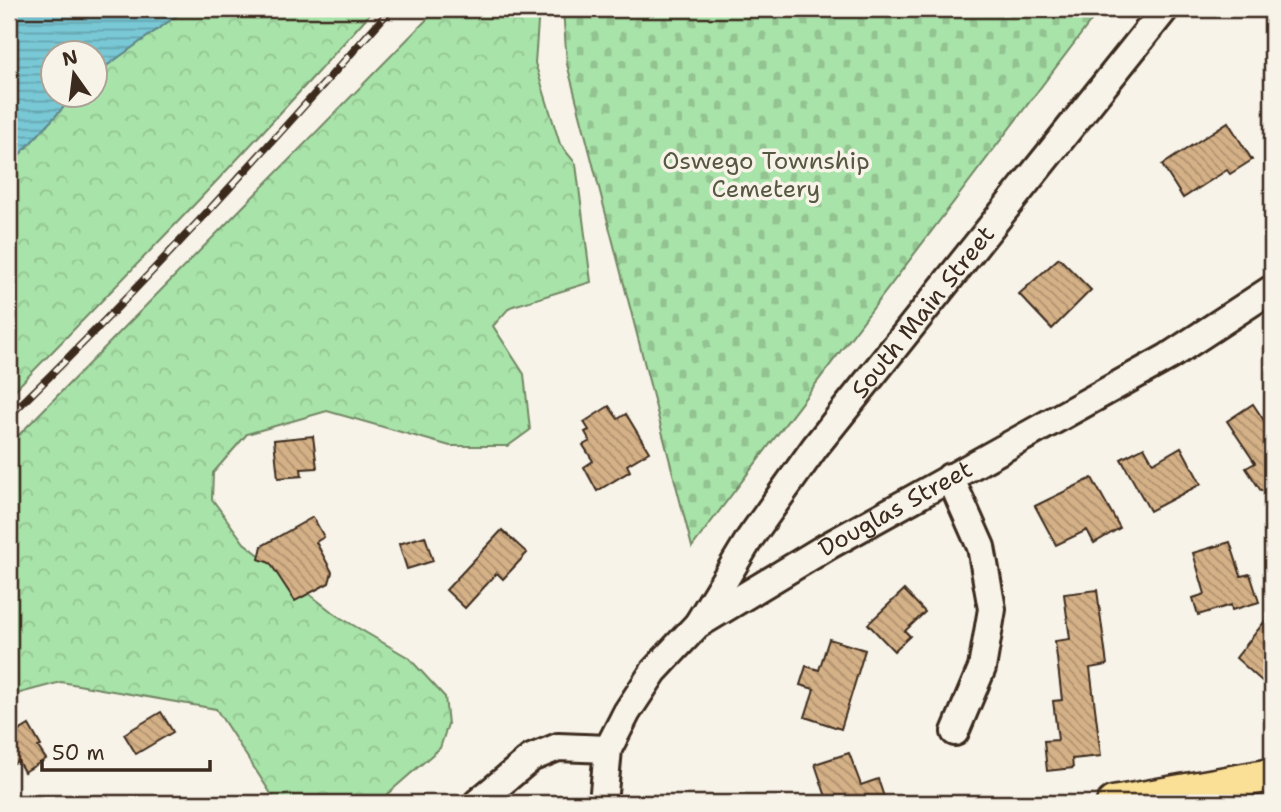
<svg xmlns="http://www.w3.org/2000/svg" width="1281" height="812" viewBox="0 0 1281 812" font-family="'Shantell Sans',sans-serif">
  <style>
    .forest { fill: url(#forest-crowns); stroke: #728664; stroke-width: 2 }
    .cemetery { fill: url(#cemetery-stones); stroke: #728664; stroke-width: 2 }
    .water { fill: url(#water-rules); stroke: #60898c; stroke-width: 2 }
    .building { fill: url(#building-back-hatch); stroke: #3b2a1e; stroke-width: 2 }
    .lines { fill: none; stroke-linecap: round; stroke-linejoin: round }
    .minor-casing { stroke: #3b2a1e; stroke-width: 32 }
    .major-casing { stroke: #3b2a1e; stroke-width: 37 }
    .minor { stroke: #f7f3e8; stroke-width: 26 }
    .major { stroke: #fadf96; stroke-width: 32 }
    .rail-casing { stroke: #3b2a1e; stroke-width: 8 }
    .rail { stroke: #f7f3e8; stroke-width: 5; stroke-dasharray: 16; stroke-linecap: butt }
    .labels { text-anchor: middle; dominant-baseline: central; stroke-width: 7; stroke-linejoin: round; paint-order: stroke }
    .park-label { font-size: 24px; fill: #565841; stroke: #f7f3e8 }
    .street-label { font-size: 24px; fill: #3b2a1e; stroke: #f7f3e8 }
  </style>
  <defs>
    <pattern id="forest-crowns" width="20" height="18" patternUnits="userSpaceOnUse" patternTransform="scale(1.75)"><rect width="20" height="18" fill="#a8e3a9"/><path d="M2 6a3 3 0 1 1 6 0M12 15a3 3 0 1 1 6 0" fill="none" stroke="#92c391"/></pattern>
    <pattern id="cemetery-stones" width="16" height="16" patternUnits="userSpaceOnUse" patternTransform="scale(1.75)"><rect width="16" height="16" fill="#a8e3a9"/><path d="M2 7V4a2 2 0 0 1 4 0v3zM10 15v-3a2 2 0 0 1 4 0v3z" fill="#92c391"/></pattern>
    <pattern id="water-rules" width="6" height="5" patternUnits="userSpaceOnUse" patternTransform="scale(1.75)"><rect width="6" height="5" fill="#79c8d6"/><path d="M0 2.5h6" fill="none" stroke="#64a3ad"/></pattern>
    <pattern id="building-back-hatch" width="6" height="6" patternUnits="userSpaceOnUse" patternTransform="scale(1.75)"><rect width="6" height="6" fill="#d5b187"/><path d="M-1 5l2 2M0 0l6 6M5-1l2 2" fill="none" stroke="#ae906e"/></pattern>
  </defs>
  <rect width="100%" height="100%" fill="#f7f3e8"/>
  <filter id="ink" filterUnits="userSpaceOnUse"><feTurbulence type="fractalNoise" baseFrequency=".0143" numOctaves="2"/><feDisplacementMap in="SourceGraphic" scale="14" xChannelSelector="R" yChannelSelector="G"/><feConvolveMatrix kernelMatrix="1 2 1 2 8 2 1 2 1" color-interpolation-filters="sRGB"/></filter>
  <g filter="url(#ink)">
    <g class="forest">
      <path d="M186 9H374C257 142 133 269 9 396V166L75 95 94 94 95 74Z"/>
      <polygon points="437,9 539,9 535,63 560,144 576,164 591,282 510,307 493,326 524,374 530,430 508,446 450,446 327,411 247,434 213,473 212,499 244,543 336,615 409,658 445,697 448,724 440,748 377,803 277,803 216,709 61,682 9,696 9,445"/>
    </g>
    <polygon class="cemetery" points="563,9 1100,9 692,547 567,64"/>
    <polygon class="water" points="9,9 186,9 95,74 94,52 52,52 52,94 75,95 9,166"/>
    <g class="building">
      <polygon points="1228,122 1252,160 1230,174 1227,170 1183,198 1162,165"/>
      <polygon points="1059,258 1091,290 1052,329 1019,294"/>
      <polygon points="1253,404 1265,422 1272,417 1272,490 1269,486 1261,491 1246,468 1255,463 1227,421"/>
      <polygon points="609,406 618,419 626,414 649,452 627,465 630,471 597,491 584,467 593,461 583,445 590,441 585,432 589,430 584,422"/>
      <polygon points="313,436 317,468 301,469 302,476 278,478 274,440"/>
      <polygon points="1144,447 1153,463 1181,447 1201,484 1150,511 1121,459"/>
      <polygon points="1092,478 1120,528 1094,543 1087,530 1056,545 1035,506"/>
      <polygon points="313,517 324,537 316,542 332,572 329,583 295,601 270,563 259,559 262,546"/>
      <polygon points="502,530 527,553 503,579 497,573 465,608 446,590"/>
      <polygon points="425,536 433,561 407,569 399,544"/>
      <polygon points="1230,542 1241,576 1250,574 1259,602 1232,610 1231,605 1198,615 1193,598 1205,594 1193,553"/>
      <polygon points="904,590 925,612 905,631 910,636 894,651 868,624"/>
      <polygon points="1097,590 1107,665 1090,668 1101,756 1072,759 1073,768 1047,771 1044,741 1058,740 1053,701 1062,700 1055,641 1070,639 1064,594"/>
      <polygon points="1272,612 1272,690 1236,658"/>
      <polygon points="829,639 865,650 841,729 805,717 814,689 800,685 806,666 819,670"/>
      <polygon points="161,712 173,732 136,754 124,734"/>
      <polygon points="29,725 41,746 38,747 46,759 24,772 18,761 9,766 9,737"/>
      <polygon points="849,753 861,785 878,779 886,803 816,803 816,800 826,797 815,764"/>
    </g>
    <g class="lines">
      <defs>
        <g id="minor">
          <polyline points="950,477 981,547 992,609 982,668 955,732"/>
          <path id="s1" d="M699 622 750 538 815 447 1165 9"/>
          <polyline points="477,803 531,758 558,747 608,749"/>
          <path id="s2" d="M603 803 608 749 627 712 654 671 697 625 828 546 1168 357 1272 289"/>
        </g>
        <polyline id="major" points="1113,803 1272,775"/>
      </defs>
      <use href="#minor" class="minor-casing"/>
      <use href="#major" class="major-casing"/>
      <use href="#minor" class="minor"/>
      <use href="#major" class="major"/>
      <defs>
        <path id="rail" d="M9 416C143 287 267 147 391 9"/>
      </defs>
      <use href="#rail" class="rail-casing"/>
      <use href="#rail" class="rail"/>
    </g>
  </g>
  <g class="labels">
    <g class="park-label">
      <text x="766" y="161">Oswego Township<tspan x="766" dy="28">Cemetery</tspan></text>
    </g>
    <g class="street-label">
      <text stroke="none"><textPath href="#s1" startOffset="383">South Main Street</textPath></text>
      <text stroke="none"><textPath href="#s2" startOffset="438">Douglas Street</textPath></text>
    </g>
  </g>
  <rect width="1281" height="812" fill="none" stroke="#f7f3e8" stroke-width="35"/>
  <rect x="18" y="18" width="1246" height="777" fill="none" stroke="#3b2a1e" stroke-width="2.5" filter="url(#ink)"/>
  <g transform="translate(74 74) rotate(346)"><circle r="33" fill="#f7f3e8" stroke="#aca397" stroke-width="2"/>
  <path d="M0-5L12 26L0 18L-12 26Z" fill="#3b2a1e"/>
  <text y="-10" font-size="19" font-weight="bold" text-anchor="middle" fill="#3b2a1e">N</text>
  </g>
  <path d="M42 760v10h168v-10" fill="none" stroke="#3b2a1e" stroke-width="3.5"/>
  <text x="52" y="760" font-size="21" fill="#3b2a1e" stroke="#f7f3e8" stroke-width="5" paint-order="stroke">50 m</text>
</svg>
